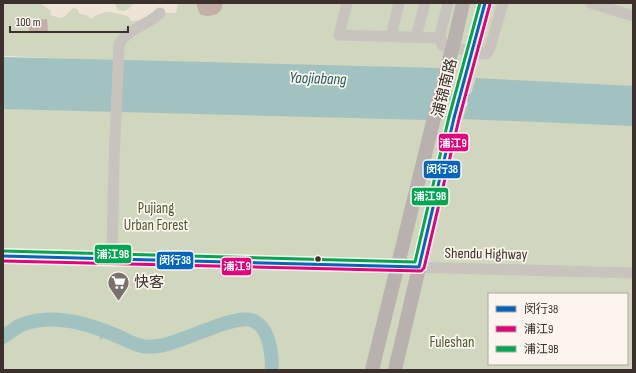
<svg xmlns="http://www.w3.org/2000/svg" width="636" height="373" viewBox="0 0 636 373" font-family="'Sofia Sans Condensed','Noto Sans SC',sans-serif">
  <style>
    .green { fill: #d1d6bf; fill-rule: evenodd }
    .plaza { fill: #eee3d5 }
    .water { fill: #a1c2c1 }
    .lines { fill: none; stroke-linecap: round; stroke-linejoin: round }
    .stream { stroke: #a1c2c1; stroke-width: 2.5 }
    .canal { stroke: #a1c2c1; stroke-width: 8 }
    .river { stroke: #a1c2c1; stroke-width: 14 }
    .building { fill: #c3afa7 }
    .minor { stroke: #c9c3be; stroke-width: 11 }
    .major { stroke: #b8b1ad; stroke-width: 14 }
    .major-bridge { stroke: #b8b1ad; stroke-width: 14 }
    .bus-1-casing { stroke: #fbf5ee; stroke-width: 6 }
    .bus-2-casing { stroke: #fbf5ee; stroke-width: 6 }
    .bus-3-casing { stroke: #fbf5ee; stroke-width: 6 }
    .bus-1 { stroke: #0065bd; stroke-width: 3 }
    .bus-2 { stroke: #e5007d; stroke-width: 3 }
    .bus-3 { stroke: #00a651; stroke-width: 3 }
    .bus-dot { fill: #3b302b; stroke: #fbf5ee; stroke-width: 1.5 }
    .labels { text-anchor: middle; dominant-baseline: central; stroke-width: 3.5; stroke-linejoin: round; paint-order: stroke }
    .street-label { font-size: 15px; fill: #3b302b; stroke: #fbf5ee }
    .park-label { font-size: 15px; fill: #4a5a2e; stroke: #fbf5ee }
    .poi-label { font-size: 15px; fill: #3b302b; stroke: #fbf5ee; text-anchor: start }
    .water-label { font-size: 16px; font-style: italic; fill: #1f5a5e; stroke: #fbf5ee }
    .line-badge { stroke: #fbf5ee; stroke-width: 1.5 }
    .badge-label { font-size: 11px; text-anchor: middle; font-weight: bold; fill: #fff }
  </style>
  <rect width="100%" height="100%" fill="#f0ebe5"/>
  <path class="green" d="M3 3H633V370H3V61L101 60 3 56ZM489 294H627V364H489Z"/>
  <polygon class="plaza" points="40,3 115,3 118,10 124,11 130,8 133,3 178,3 176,13 160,13 139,20 131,21 129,17 124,15 110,12 105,12 95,16 92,19 86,15 80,14 77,9 73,8 64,17 60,18 50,15 51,11"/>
  <g class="water">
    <polygon points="3,57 440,68 427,120 3,109"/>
    <polygon points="476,78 633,86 633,126 463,119"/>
  </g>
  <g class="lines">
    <polyline class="stream" points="101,338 102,330"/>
    <polyline class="canal" points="436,97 480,98"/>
    <path class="river" d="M3 337C9 333 15 328 21 325 50 313 87 323 115 335 132 342 139 349 158 346 180 344 236 312 254 321 270 329 272 354 272 370"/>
  </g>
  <g class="building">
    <polygon points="196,3 223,3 221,10 217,14 208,16 201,15 199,12"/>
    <polygon points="47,19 48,32 29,32 29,20"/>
  </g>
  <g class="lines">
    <g class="minor">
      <polyline points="347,3 339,35 441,38"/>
      <polyline points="448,3 440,35 442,45 486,54 490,48 503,3"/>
      <polyline points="591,3 633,16"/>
      <polyline points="391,36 399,3"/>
      <polyline points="416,37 425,3"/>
      <polyline points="3,256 633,273"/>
      <path d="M112 259 114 161 119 44C130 27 147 26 160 13"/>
    </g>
    <g class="major">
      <polyline points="455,38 463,3"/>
      <polyline points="474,42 485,3"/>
      <polyline points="372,370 432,126"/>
      <polyline points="395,370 454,118"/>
    </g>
    <g class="major-bridge">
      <polyline points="454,118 474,42"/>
      <polyline points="432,126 455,38"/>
    </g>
    <defs>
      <polyline id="bus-1" points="3,256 419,267 454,118 485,3"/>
      <polyline id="bus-2" points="3,261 421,271 424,268 459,119 490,4"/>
      <polyline id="bus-3" points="3,251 415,262 449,117 480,3"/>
    </defs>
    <use href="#bus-1" class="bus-1-casing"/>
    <use href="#bus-2" class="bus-2-casing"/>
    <use href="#bus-3" class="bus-3-casing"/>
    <use href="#bus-1" class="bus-1"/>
    <use href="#bus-2" class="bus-2"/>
    <use href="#bus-3" class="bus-3"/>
  </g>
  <defs>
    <symbol id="supermarket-pin" viewBox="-11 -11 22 30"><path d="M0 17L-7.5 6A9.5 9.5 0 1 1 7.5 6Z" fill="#7a716c" stroke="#fbf5ee"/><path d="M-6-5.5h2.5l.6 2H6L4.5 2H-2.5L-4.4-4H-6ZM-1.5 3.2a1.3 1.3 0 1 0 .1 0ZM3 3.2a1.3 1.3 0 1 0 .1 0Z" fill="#fff"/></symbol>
  </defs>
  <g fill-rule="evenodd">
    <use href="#supermarket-pin" x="106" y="270" width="25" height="34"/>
  </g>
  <circle class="bus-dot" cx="318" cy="259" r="3.5"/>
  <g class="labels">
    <g class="street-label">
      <text transform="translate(445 88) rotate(-76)">浦锦南路</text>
      <text transform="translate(486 254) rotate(1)">Shendu Highway</text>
    </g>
    <g class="park-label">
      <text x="156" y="208">Pujiang<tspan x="156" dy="17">Urban Forest</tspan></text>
      <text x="452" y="342">Fuleshan</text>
    </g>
    <g class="poi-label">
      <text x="134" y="282">快客</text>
    </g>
    <g class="water-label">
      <text transform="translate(318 79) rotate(2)">Yaojiabang</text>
    </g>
  </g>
  <g class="line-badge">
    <rect x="438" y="133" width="31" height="19" rx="4" fill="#e5007d"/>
    <rect x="423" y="160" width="38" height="19" rx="4" fill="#0065bd"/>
    <rect x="411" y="187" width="38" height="19" rx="4" fill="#00a651"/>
    <rect x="94" y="244" width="38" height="20" rx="4" fill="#00a651"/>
    <rect x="156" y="251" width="38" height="19" rx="4" fill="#0065bd"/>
    <rect x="221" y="257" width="31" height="19" rx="4" fill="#e5007d"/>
  </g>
  <g class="badge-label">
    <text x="453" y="147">浦江9</text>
    <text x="442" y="173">闵行38</text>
    <text x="430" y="200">浦江9B</text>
    <text x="113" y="258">浦江9B</text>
    <text x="175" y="264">闵行38</text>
    <text x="237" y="270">浦江9</text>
  </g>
  <rect width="636" height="373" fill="none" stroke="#3b302b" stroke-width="8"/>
  <rect x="488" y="293" width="140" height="72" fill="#fbf5ee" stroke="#aea6a0"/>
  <rect x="496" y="306" width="20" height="6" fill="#0065bd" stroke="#aea6a0"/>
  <text x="524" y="313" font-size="12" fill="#3b302b">闵行38</text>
  <rect x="496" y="326" width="20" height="6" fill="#e5007d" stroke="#aea6a0"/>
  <text x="524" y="333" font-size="12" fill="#3b302b">浦江9</text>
  <rect x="496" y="346" width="20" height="6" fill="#00a651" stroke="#aea6a0"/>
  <text x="524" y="353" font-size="12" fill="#3b302b">浦江9B</text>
  <path d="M10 26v6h118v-6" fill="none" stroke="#3b302b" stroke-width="2"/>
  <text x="16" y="26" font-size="12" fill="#3b302b" stroke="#fbf5ee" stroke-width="3" paint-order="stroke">100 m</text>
</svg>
